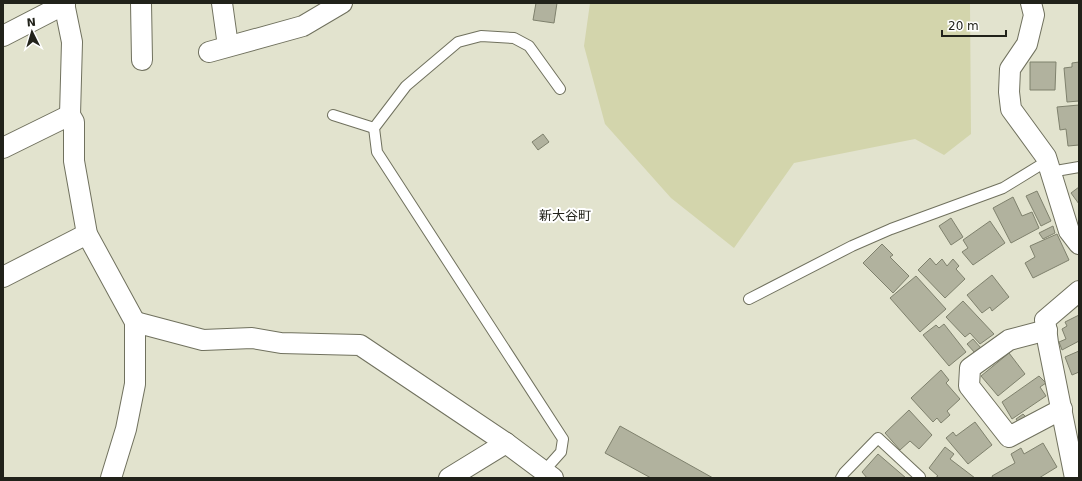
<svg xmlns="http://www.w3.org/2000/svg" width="1082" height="481" viewBox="0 0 1082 481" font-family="'DejaVu Sans','Noto Sans JP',sans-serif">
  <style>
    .green { fill: #d3d5ac }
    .building { fill: #b1b29e; stroke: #7f816d }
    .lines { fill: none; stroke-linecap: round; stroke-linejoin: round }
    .service-casing { stroke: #70715e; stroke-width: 12 }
    .minor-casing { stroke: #70715e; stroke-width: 22 }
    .service { stroke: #fff; stroke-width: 10 }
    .minor { stroke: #fff; stroke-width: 20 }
    .labels { text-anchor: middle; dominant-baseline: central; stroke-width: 4; stroke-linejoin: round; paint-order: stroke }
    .quarter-label { font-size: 13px; fill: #21221a; stroke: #fff }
  </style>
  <rect width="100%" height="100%" fill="#e2e3ce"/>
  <polygon class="green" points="590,3 970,3 971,134 944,155 915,139 794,163 734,248 671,198 605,124 584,46"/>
  <g class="building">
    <polygon points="536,3 557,3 554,23 533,20"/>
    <polygon points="1030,62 1056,62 1055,90 1030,90"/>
    <polygon points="1079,62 1079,101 1067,102 1064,68 1072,67 1072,63"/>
    <polygon points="1079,105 1079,145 1068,146 1066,129 1060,130 1057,107"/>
    <polygon points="543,134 549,142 538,150 532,142"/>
    <polygon points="1079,187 1079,204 1071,193"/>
    <polygon points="1037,191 1051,221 1041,226 1026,196"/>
    <polygon points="1013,197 1022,216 1032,212 1039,228 1011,243 993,208"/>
    <polygon points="951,218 963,237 951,245 939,226"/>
    <polygon points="990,221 1005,243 973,265 962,252 968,248 963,240"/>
    <polygon points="1053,226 1055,233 1043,239 1039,233"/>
    <polygon points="1057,234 1069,260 1033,278 1025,263 1035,257 1030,246"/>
    <polygon points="882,244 893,255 890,257 909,276 893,293 863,263"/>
    <polygon points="930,258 936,265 942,259 947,266 953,259 959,266 956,269 965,279 945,298 918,270"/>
    <polygon points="992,275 1009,297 992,311 990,307 982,313 967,295"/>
    <polygon points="916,276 946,309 920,332 890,298"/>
    <polygon points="963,301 994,334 980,344 970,333 965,337 946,317"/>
    <polygon points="1079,315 1079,341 1062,350 1059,342 1066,339 1062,329 1067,326 1065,322"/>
    <polygon points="944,324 966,352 949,366 923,335 936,325 939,328"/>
    <polygon points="973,339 981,348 975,353 967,344"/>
    <polygon points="1079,351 1079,372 1072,375 1065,357"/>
    <polygon points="1009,353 1025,374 998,396 981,376"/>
    <polygon points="941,370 949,380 946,383 960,399 947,411 950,415 941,423 937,418 933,422 911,398"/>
    <polygon points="1039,376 1046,383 1040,387 1046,396 1012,419 1002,402"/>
    <polygon points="909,410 932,435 919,449 910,441 900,450 885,433"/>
    <polygon points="1023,414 1026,417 1018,422 1016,419"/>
    <polygon points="975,422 992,445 968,464 946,438 953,432 956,436"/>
    <polygon points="620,426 713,478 651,478 605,453"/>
    <polygon points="1043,443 1057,467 1039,478 993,478 992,476 1015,463 1011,454 1021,448 1024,454"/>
    <polygon points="945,447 954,454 950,459 975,478 935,478 938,476 929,468"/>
    <polygon points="878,454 906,478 867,478 862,472"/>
  </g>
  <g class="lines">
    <defs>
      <g id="service">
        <polyline points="333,115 374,128"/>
        <polyline points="1050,172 1079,167"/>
        <polyline points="749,299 852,246 891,229 1003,188 1047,161"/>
        <polyline points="544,471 561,452 563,439 377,152 374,128 406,86 458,42 481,36 514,38 529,46 560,89"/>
        <polyline points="841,478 844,473 878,438 920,477"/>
      </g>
      <g id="minor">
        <polyline points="64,3 72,42 70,115 74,122 74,161 87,234 135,322 135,384 126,429 111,478"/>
        <polyline points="141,3 142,60"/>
        <polyline points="222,3 228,46"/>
        <polyline points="1031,3 1034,15 1027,44 1010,69 1009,92 1011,109 1046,157 1069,231 1079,244"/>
        <polyline points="3,36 65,4"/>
        <polyline points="209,52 303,26 342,3"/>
        <polyline points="3,148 70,115"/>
        <polyline points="3,277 87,234"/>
        <polyline points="135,322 203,340 252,338 281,343 360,345 506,443 553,478"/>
        <polyline points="1047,330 1009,340 970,368 969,386 1009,437 1062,409"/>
        <polyline points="449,478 506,443"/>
        <polyline points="1075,478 1048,343 1045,320 1079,291"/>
      </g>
    </defs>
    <use href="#service" class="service-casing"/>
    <use href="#minor" class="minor-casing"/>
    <use href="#service" class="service"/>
    <use href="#minor" class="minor"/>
  </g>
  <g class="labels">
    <g class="quarter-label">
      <text x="565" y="215">新大谷町</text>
    </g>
  </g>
  <rect width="1082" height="481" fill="none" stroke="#21221a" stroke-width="8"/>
  <g transform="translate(32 32) rotate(355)" stroke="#ffffff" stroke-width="3" paint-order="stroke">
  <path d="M0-3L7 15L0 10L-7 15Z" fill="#21221a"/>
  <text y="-6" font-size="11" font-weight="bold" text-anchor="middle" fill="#21221a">N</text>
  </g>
  <path d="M942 30v6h64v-6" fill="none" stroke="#21221a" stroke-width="2"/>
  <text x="948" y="30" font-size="12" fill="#21221a" stroke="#ffffff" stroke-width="3" paint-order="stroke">20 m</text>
</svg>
